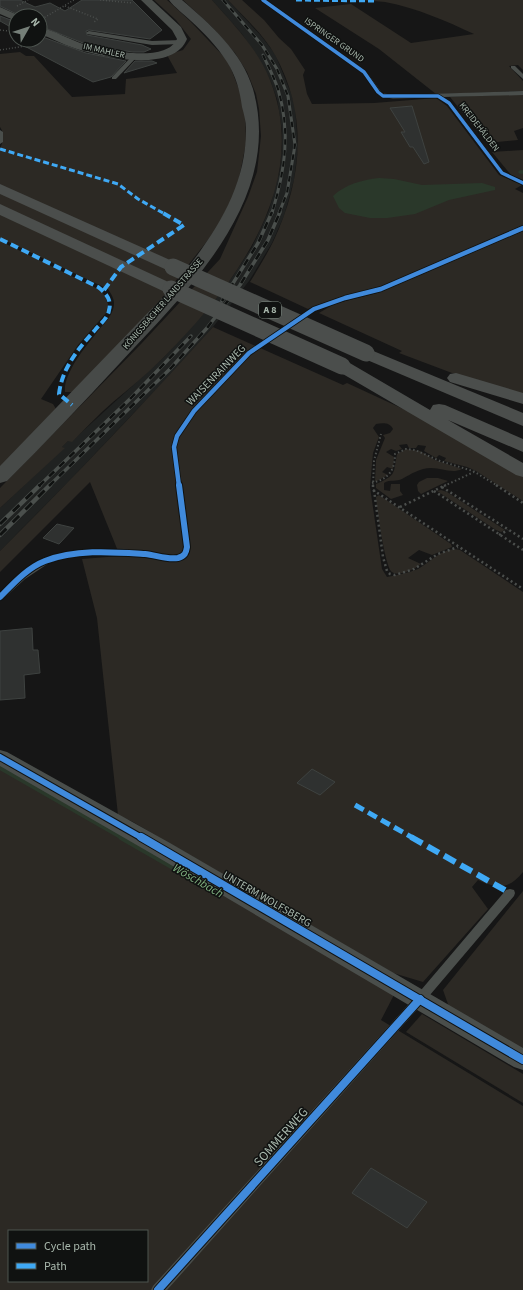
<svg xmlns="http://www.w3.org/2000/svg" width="523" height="1290" viewBox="0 0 523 1290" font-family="'Source Sans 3',sans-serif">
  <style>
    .built { fill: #202221 }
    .green { fill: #2c2924; fill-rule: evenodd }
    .water { fill: #2a382a }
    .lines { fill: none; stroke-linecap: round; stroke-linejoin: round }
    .stream-far2 { stroke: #2a382a; stroke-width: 3.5 }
    .stream-far1 { stroke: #2a382a; stroke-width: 5.5 }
    .stream { stroke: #2a382a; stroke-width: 7 }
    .building { fill: #2f3130; stroke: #3e4240 }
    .path-far2 { stroke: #4b4e4c; stroke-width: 1.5; stroke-dasharray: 1 2; stroke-linecap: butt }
    .path-far1 { stroke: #4b4e4c; stroke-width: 2; stroke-dasharray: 1.5 2.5; stroke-linecap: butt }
    .path { stroke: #4b4e4c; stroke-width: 2.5; stroke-dasharray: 2 3; stroke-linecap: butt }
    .lane { fill: #4a4e4b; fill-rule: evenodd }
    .street { fill: #4a4e4b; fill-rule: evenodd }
    .secondary { fill: #474a48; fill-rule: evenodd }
    .highway { fill: #4b4e4c; fill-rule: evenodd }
    .rail-far2-casing { stroke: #4a4f4c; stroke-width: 3 }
    .rail-far1-casing { stroke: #4a4f4c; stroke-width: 3.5 }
    .rail-casing { stroke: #4a4f4c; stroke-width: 4.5 }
    .rail-far2 { stroke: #101211; stroke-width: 2; stroke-dasharray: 5.5; stroke-linecap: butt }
    .rail-far1 { stroke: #101211; stroke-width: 2.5; stroke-dasharray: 7; stroke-linecap: butt }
    .rail { stroke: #101211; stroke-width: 3; stroke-dasharray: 9; stroke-linecap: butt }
    .highway-bridge { stroke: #4b4e4c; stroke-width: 17 }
    .quiet-far3 { stroke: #3fa9f5; stroke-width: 3; stroke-dasharray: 6 3; stroke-linecap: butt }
    .quiet-far2 { stroke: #3fa9f5; stroke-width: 4; stroke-dasharray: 8 4; stroke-linecap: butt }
    .quiet-far1 { stroke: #3fa9f5; stroke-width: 5; stroke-dasharray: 10 5; stroke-linecap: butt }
    .quiet { stroke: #3fa9f5; stroke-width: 6; stroke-dasharray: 13 6; stroke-linecap: butt }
    .cycleway-far3-casing { stroke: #101211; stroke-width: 5 }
    .cycleway-far2-casing { stroke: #101211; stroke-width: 6 }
    .cycleway-far1-casing { stroke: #101211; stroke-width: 8 }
    .cycleway-casing { stroke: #101211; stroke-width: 10 }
    .cycleway-far3 { stroke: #408adc; stroke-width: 3.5 }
    .cycleway-far2 { stroke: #408adc; stroke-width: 4.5 }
    .cycleway-far1 { stroke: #408adc; stroke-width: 6 }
    .cycleway { stroke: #408adc; stroke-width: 8 }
    .labels { text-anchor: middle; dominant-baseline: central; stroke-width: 3; stroke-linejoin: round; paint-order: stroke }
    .far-street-label { font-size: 9px; fill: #a8b7ac; stroke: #101211 }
    .shield { fill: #101211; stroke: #7a867e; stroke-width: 1 }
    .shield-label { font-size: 10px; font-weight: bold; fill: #a8b7ac }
    .street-label { font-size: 11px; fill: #a8b7ac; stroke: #101211 }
    .water-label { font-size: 12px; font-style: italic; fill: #80b181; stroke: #101211 }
    .near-street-label { font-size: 13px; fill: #a8b7ac; stroke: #101211 }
  </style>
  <rect width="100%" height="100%" fill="#161616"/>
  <polygon class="built" points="212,0 228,0 262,37 275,54 291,93 295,106 298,148 294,180 284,216 272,243 249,281 213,327 168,377 74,476 0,551 0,508 64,448 62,447 68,441 72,441 163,358 198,320 232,277 252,247 269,210 280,169 282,147 282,130 277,99 270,80 260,61 242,34"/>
  <g class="green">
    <path d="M154 0H167L190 21 228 61 245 105 246 143 237 189 215 231 155 307 73 392H65C63 375 84 348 95 335 102 325 114 316 114 303 114 298 111 294 108 289L0 238V149C3 142 5 134 0 127V54L20 52 26 56H34L72 97 125 94 126 79 177 73 167 55 183 50 191 39 176 20Z"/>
    <path d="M183 0H212C233 24 258 49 270 80 312 185 234 287 163 358 147 374 130 388 113 402 99 414 86 428 72 442L68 441 62 447 65 448 0 508V488L141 344 220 259 248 197 257 172 261 136 259 109 256 94 247 72 235 53 211 26Z"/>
    <path d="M228 0H242L264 20 279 38 291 49 305 70 303 75 307 94 312 104 374 103 436 98 447 106 499 175 522 185 515 189 523 193V226L379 288 340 298 308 309 250 282C258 269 266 256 273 242 302 181 309 116 275 55 263 34 244 17 228 0Z"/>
    <path d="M339 0H523V70L518 65 509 66 523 81V91L436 94 379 49 315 8 351 4 411 43 474 34C446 21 417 8 385 2 370 0 354 1 339 0Z"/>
    <polygon points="523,94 523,128 514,131 518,140 487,143 450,97"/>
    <polygon points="523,150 523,180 511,175 492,152"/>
    <polygon points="523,231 523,395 452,373 399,353 402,351 319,313 334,304 377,293"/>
    <polygon points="0,241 100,290 105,296 108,304 106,313 78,345 41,399 53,404 56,409 0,467"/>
    <path d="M213 327 343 385 347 383 414 414 523 476V501L476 471 467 467 444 461 446 458 439 455 436 458 424 451 426 446 418 445 416 448H409L407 444 399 445 402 449 396 451 391 449 386 452 394 457 393 469 387 467 382 472 388 475 377 481H375L376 460 385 438 383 435 390 433 393 429C390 422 382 423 376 424L373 428 379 437 373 453 370 487 382 569 387 577C397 575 408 573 418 569 431 562 444 546 460 550L523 592V872C508 890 498 889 478 880L472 887 488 909 423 982 393 973 133 822 118 815 97 618 82 559 120 556 90 482 0 572V551C73 478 144 404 213 327Z"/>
    <path d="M406 449 420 451 435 460 462 469C451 474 443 468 431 468 420 468 411 474 402 479 397 482 390 479 384 483V490L390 491 391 484H400V491L403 495 391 499 376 488V484C397 475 393 474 397 454Z"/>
    <polygon points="427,478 438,478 448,481 421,494 418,491 417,485 419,482"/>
    <polygon points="441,490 447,492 505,530 501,532 496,530 437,491"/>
    <path d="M379 495 451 544 452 547 432 555 419 550 408 558 421 564C415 569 399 577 392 572 385 568 377 508 376 497Z"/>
    <path d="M0 761 396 991 381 1020 523 1106V1290H0ZM9 1231H147V1281H9Z"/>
    <polygon points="523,891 523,1049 449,1007 443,990"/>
    <polygon points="422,1014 523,1074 523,1103 406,1032"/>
  </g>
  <path class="water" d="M379 178 394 179 422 185 482 183 495 187V190L449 200 415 214 387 218H370L345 213 339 208 333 196C346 184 362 180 379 178Z"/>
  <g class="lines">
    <polyline class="stream-far2" points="520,172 523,172"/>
    <polyline class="stream-far1" points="0,767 124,838"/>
    <polyline class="stream" points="122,837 190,876"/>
  </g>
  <g class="building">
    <polygon points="0,0 20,0 35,7 50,3 65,11 82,0 132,0 162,30 150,39 89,30 86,31 87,35 142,45 151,49 144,52 133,52 105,48 83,43 40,26 40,16 21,16 0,6"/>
    <polygon points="0,16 16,22 16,30 0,21"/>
    <polygon points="40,36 86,53 126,61 111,77 93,82 13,40 40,40"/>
    <polygon points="135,61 152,61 157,63 124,73"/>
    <polygon points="412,106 429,162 424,164 413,147 410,147 401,132 405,132 390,108"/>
    <polygon points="57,524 74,528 59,544 43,538"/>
    <polygon points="32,628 33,650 38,650 40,673 24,675 25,698 0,700 0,631"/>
    <polygon points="312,769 335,782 320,795 297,783"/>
    <polygon points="371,1168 427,1202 407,1228 352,1193"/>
  </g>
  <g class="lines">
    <g class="path-far2">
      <polyline points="100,0 133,3"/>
      <polyline points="17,6 28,0"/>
      <polyline points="65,6 98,19 93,23"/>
      <polyline points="42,19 74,0"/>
      <polyline points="0,30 16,32"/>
      <polyline points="0,50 38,44"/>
    </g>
    <g class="path-far1">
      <path d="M372 483C388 479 395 471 395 454L406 449 415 450 440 461 473 471 498 486"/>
      <polyline points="373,486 374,461 381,434"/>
      <polyline points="444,486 474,472"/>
    </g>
    <g class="path">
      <polyline points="373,485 373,490 523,589"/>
      <polyline points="496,485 523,503"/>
      <polyline points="442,487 523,539"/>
      <polyline points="374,490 383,557 387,571 390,574 395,575 414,569 438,554 458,547"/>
      <polyline points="434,491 523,550"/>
      <polyline points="400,507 446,485"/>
      <polyline points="499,535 508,530"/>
    </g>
    <g class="lane">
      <polygon points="261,0 266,0 366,71 382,93 393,95 523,91 523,95 443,97 451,102 504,172 523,181 523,185 500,174 447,104 436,97 393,99 378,95 362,73"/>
      <polygon points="89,31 152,41 181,40 184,42 181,44 152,45 87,34 87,32"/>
      <polygon points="132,56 137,57 116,79 112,79 112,77"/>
      <polygon points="511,66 515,66 523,74 523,79 511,68"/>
      <polygon points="0,130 3,132 3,142 0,144"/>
      <path d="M46 558 49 559 50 561 49 563 25 579 3 599 0 600V592C12 580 29 563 46 558Z"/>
      <polygon points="510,889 514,890 515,893 514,896 424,1002 167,1290 151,1290 153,1286 416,996 506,890"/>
    </g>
    <g class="street">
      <path d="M141 0H152L181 27 187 39C173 74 101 57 74 48 62 44 51 38 40 34V27C55 31 69 39 83 44 103 50 166 64 177 39L172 30Z"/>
      <polygon points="0,7 20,16 16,16 16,21 0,14"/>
      <polygon points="0,750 7,752 170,843 523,1048 523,1070 514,1067 154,855 0,766"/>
    </g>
    <path class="secondary" d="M169 0H182C210 24 242 52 253 89 284 199 188 290 120 363 83 403 45 443 7 481L0 483V466L166 294C206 247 247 194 246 128 246 122 244 114 242 107 240 91 236 76 227 62 217 46 204 33 191 21 184 14 175 8 169 0Z"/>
    <g class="highway">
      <polygon points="0,184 179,264 181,267 179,270 173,272 167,270 0,194"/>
      <polygon points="0,204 177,286 179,289 177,292 171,294 165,292 0,215"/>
      <polygon points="366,348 523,413 523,426 360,357 357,353 360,349"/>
      <polygon points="342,361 348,362 430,410 433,405 439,404 445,405 523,439 523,452 448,420 523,463 523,477 516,475 336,370 333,366 336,362"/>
      <polygon points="456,373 523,393 523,404 450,382 447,378 450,374"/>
    </g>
    <defs>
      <g id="rail-far2">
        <polyline points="223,0 262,45 277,69 288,96 295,145 287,193 279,213"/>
        <path d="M263 55C268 66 274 77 278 89 291 133 285 170 272 213"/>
      </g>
      <g id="rail-far1">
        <polyline points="222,301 258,243 272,212"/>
        <polyline points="39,486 131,398 191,336"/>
        <polyline points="49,486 171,368 207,328 240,285 268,240 280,212"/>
      </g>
      <g id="rail">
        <polyline points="0,524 40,485"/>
        <polyline points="0,535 50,485"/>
      </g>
    </defs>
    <use href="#rail-far2" class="rail-far2-casing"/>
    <use href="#rail-far1" class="rail-far1-casing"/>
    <use href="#rail" class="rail-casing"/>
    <use href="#rail-far2" class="rail-far2"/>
    <use href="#rail-far1" class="rail-far1"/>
    <use href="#rail" class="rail"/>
    <g class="highway-bridge">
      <polyline points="173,267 366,353"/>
      <polyline points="171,289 342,366"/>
    </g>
    <g class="quiet-far3">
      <polyline points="296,0 375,1 373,0"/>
      <polyline points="0,149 118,184 138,199 163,213"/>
    </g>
    <g class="quiet-far2">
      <path d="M0 239 98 287C106 293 112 300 109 310 108 318 100 324 95 330 78 349 62 368 59 394L72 405"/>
      <polyline points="104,290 121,267 184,225 161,212"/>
    </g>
    <polyline class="quiet-far1" points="355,805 413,838"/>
    <polyline class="quiet" points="411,837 510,893"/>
    <defs>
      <polyline id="cycleway-far3" points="263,0 364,72 378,92 383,96 438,96 449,103 502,173 523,183"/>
      <polyline id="cycleway-far2" points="179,486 174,447 177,436 194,411 249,353 314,309 345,298 381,289 523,228"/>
      <g id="cycleway-far1">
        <path d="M0 597C13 584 27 568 45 561 76 549 113 552 145 554 156 555 167 560 178 558 185 556 186 553 187 547L179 485"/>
        <polyline points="0,757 142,838"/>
      </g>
      <g id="cycleway">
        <polyline points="141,837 523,1060"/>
        <polyline points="158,1290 420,999"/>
      </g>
    </defs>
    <use href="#cycleway-far3" class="cycleway-far3-casing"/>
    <use href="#cycleway-far2" class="cycleway-far2-casing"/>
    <use href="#cycleway-far1" class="cycleway-far1-casing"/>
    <use href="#cycleway" class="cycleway-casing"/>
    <use href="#cycleway-far3" class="cycleway-far3"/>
    <use href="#cycleway-far2" class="cycleway-far2"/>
    <use href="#cycleway-far1" class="cycleway-far1"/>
    <use href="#cycleway" class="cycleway"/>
  </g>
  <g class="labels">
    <g class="far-street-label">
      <text transform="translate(334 40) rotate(35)">ISPRINGER GRUND</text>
      <text transform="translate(104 51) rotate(13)">IM MAHLER</text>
      <text transform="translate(479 127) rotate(52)">KREIDEHÄLDEN</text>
      <text transform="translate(163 304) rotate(-49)">KÖNIGSBACHER LANDSTRASSE</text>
    </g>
    <rect class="shield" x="259" y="302" width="22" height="16" rx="3"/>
    <g class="shield-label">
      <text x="270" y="310">A 8</text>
    </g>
    <g class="street-label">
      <text transform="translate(216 375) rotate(-46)">WAISENRAINWEG</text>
      <text transform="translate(267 899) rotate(30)">UNTERM WOLFSBERG</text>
    </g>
    <g class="water-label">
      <text transform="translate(198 881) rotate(30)">Wöschbach</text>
    </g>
    <g class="near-street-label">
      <text transform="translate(281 1137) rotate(-48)">SOMMERWEG</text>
    </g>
  </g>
  <rect x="8" y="1230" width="140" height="52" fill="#101211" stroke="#4d544f"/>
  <rect x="16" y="1243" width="20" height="6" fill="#408adc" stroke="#4d544f"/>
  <text x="44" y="1250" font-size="12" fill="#a8b7ac">Cycle path</text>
  <rect x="16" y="1263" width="20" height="6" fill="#3fa9f5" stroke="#4d544f"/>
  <text x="44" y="1270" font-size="12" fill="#a8b7ac">Path</text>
  <g transform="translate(28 28) rotate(51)"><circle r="19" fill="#101211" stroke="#4d544f"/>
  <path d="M0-3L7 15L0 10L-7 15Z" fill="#757f78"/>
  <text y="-6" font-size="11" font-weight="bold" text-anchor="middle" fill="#a8b7ac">N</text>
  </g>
</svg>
